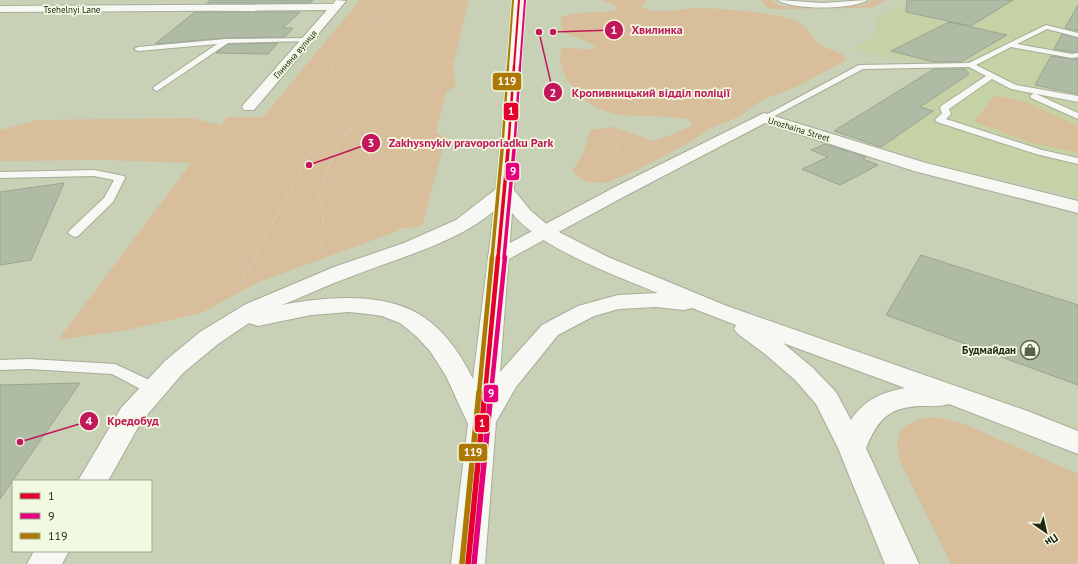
<svg xmlns="http://www.w3.org/2000/svg" width="1078" height="564" viewBox="0 0 1078 564" font-family="'PT Sans',sans-serif">
  <style>
    .built { fill: #c5d2a6 }
    .green { fill: #d8be9a }
    .building { fill: #b0bba6; stroke: #9aa591 }
    .lines { fill: none; stroke-linecap: round; stroke-linejoin: round }
    .service-casing { stroke: #a6ad98; stroke-width: 2 }
    .minor-casing { stroke: #a6ad98; stroke-width: 2 }
    .secondary-casing { stroke: #a6ad98; stroke-width: 2 }
    .path-far2 { stroke: #d0d3ca; stroke-width: 1.5; stroke-dasharray: 0.5 1.5; stroke-linecap: butt }
    .path-far1 { stroke: #d0d3ca; stroke-width: 2; stroke-dasharray: 1 2.5; stroke-linecap: butt }
    .path { stroke: #d0d3ca; stroke-width: 2.5; stroke-dasharray: 1 3; stroke-linecap: butt }
    .service { fill: #f7f8f4; fill-rule: evenodd }
    .minor { fill: #f7f8f4; fill-rule: evenodd }
    .secondary { fill: #f7f8f4; fill-rule: evenodd }
    .bus-1-far4-casing { stroke: #f1f9e0; stroke-width: 3.5 }
    .bus-1-far3-casing { stroke: #f1f9e0; stroke-width: 4.5 }
    .bus-1-far2-casing { stroke: #f1f9e0; stroke-width: 6 }
    .bus-1-far1-casing { stroke: #f1f9e0; stroke-width: 8 }
    .bus-1-casing { stroke: #f1f9e0; stroke-width: 8 }
    .bus-2-far4-casing { stroke: #f1f9e0; stroke-width: 3.5 }
    .bus-2-far3-casing { stroke: #f1f9e0; stroke-width: 4.5 }
    .bus-2-far2-casing { stroke: #f1f9e0; stroke-width: 6 }
    .bus-2-far1-casing { stroke: #f1f9e0; stroke-width: 8 }
    .bus-2-casing { stroke: #f1f9e0; stroke-width: 8 }
    .bus-3-far4-casing { stroke: #f1f9e0; stroke-width: 3.5 }
    .bus-3-far3-casing { stroke: #f1f9e0; stroke-width: 4.5 }
    .bus-3-far2-casing { stroke: #f1f9e0; stroke-width: 6 }
    .bus-3-far1-casing { stroke: #f1f9e0; stroke-width: 8 }
    .bus-3-casing { stroke: #f1f9e0; stroke-width: 8 }
    .bus-1-far4 { stroke: #e4002b; stroke-width: 2 }
    .bus-1-far3 { stroke: #e4002b; stroke-width: 2.5 }
    .bus-1-far2 { stroke: #e4002b; stroke-width: 3.5 }
    .bus-1-far1 { stroke: #e4002b; stroke-width: 4.5 }
    .bus-1 { stroke: #e4002b; stroke-width: 5.5 }
    .bus-2-far4 { stroke: #e5007d; stroke-width: 2 }
    .bus-2-far3 { stroke: #e5007d; stroke-width: 2.5 }
    .bus-2-far2 { stroke: #e5007d; stroke-width: 3.5 }
    .bus-2-far1 { stroke: #e5007d; stroke-width: 4.5 }
    .bus-2 { stroke: #e5007d; stroke-width: 5.5 }
    .bus-3-far4 { stroke: #ac7907; stroke-width: 2 }
    .bus-3-far3 { stroke: #ac7907; stroke-width: 2.5 }
    .bus-3-far2 { stroke: #ac7907; stroke-width: 3.5 }
    .bus-3-far1 { stroke: #ac7907; stroke-width: 4.5 }
    .bus-3 { stroke: #ac7907; stroke-width: 5.5 }
    .labels { text-anchor: middle; dominant-baseline: central; stroke-width: 3.5; stroke-linejoin: round; paint-order: stroke }
    .far-street-label { font-size: 9px; fill: #212613; stroke: #f1f9e0 }
    .poi-label { font-size: 11px; font-weight: bold; fill: #212613; stroke: #f1f9e0; text-anchor: end }
    .leader { fill: none; stroke: #c2185b; stroke-width: 1.5 }
    .callout-dot { fill: #c2185b; stroke: #f1f9e0; stroke-width: 1.5 }
    .mark-label { font-size: 12px; text-anchor: middle; font-weight: bold; fill: #fff }
    .callout-label { font-size: 12px; text-anchor: middle; font-weight: bold; fill: #c2185b; stroke: #f1f9e0; stroke-width: 3.5; stroke-linejoin: round; paint-order: stroke }
    .line-badge { stroke: #f1f9e0; stroke-width: 1.5 }
    .badge-label { font-size: 11px; text-anchor: middle; font-weight: bold; fill: #fff }
  </style>
  <rect width="100%" height="100%" fill="#c8d0b5"/>
  <polygon class="built" points="915,0 1078,0 1078,197 930,162 834,131 930,72 916,61 895,59 854,49 876,36 877,18"/>
  <g class="green">
    <polygon points="360,0 469,0 453,66 456,86 446,92 436,133 446,137 422,226 400,229 395,232 259,282 201,313 127,330 58,340 191,163 107,160 0,161 0,130 38,120 192,118 221,125 227,117 263,117"/>
    <path d="M601 0H648L640 6C657 16 679 9 697 8 717 8 785 13 800 23 808 28 813 39 821 45 830 51 841 50 847 60L796 87 762 100 738 117 709 129 692 141 637 170 606 183 586 182 572 171 584 152 590 130 614 127 653 141 674 134 692 125 689 119C647 112 601 127 572 86 562 73 559 65 561 49 573 45 584 52 596 48 590 41 571 36 562 32L561 17C581 10 597 14 617 10L613 4Z"/>
    <polygon points="761,0 772,0 779,6 856,6 865,4 872,0 886,0 871,8 769,9"/>
    <polygon points="995,95 1026,102 1078,126 1078,153 1027,142 974,121"/>
    <path d="M928 417 945 419 964 424 1078 474V564H951L900 461C893 432 900 425 928 417Z"/>
  </g>
  <g class="building">
    <polygon points="211,0 313,0 310,3 207,3"/>
    <polygon points="907,0 1013,0 971,26 906,12"/>
    <polygon points="1078,5 1078,31 1065,28"/>
    <polygon points="195,12 300,12 283,28 293,28 285,37 226,38 155,44"/>
    <polygon points="949,22 1007,35 961,62 934,62 891,51"/>
    <polygon points="1062,34 1078,38 1078,52 1072,52 1054,49"/>
    <polygon points="278,43 268,54 216,53 228,44"/>
    <polygon points="1051,56 1072,59 1078,59 1078,94 1035,85"/>
    <polygon points="934,69 965,69 969,74 920,107 933,111 881,147 834,131"/>
    <polygon points="825,144 866,157 863,159 878,165 840,185 802,169 828,157 811,150"/>
    <polygon points="64,183 31,260 0,265 0,192"/>
    <polygon points="921,255 1078,305 1078,385 886,315"/>
    <polygon points="80,383 0,499 0,385"/>
  </g>
  <g class="lines">
    <defs>
      <g id="service">
        <path d="M778 0 822 3 867 0C854 10 791 10 778 0Z"/>
        <polygon points="1046,25 1078,33 1078,37 1047,29 1017,44 1072,54 1078,53 1078,57 1072,58 1011,47 976,65 1016,85 1078,96 1078,102 1011,89 992,79 949,109 951,114 946,119 1042,150 1078,158 1078,164 1036,154 937,122 935,120 942,113 940,108 941,106 986,76 969,67 863,69 767,120 764,121 760,118 859,65 969,63"/>
        <polygon points="307,38 309,39 309,41 228,43 157,91 153,89 154,87 217,44 138,51 134,49 138,47 226,39"/>
        <polygon points="1034,93 1078,113 1078,119 1031,98 1030,96"/>
        <polygon points="94,170 124,176 125,178 113,202 78,236 74,237 68,233 70,230 104,198 114,180 94,176 0,178 0,172"/>
        <polygon points="29,359 115,364 160,385 162,389 160,393 154,395 148,393 112,374 29,369 0,370 0,360"/>
      </g>
      <g id="minor">
        <polygon points="336,0 346,1 254,110 244,110 242,107 244,104 327,10 0,12 0,6 333,4"/>
        <polygon points="764,113 926,163 1078,201 1078,213 914,171 765,123 627,195 505,261 498,263 491,261 488,257 491,253 615,187"/>
      </g>
      <g id="secondary">
        <path d="M514 0H524L514 190 530 210 551 228 608 257 727 306 1030 412 1078 431V454L949 404C939 407 931 406 921 406 889 407 878 419 866 448L919 564H885L838 448 816 404 795 380 765 354 738 334 734 329 736 325 692 308 684 310 656 307 619 309 594 316 558 335 516 387 496 422 485 564H451L468 424 446 376 430 351 416 336 400 323 382 316 368 314 349 312 311 315 258 326 249 323 218 344 183 373 141 422 108 481H78L121 408 165 361 200 332 246 304 334 267 404 243 456 220 496 189ZM494 211 473 379C460 353 442 326 415 312 377 292 324 297 282 305 305 296 327 285 350 277 397 258 455 244 494 211ZM512 213C539 248 617 276 658 293L618 295 578 306 542 325 500 372ZM783 343 905 388C882 392 864 400 851 420L836 392 813 368Z"/>
        <polygon points="34,551 69,551 62,564 27,564"/>
      </g>
    </defs>
    <use href="#service" class="service-casing"/>
    <use href="#minor" class="minor-casing"/>
    <use href="#secondary" class="secondary-casing"/>
    <g class="path-far2">
      <polyline points="883,9 900,0"/>
      <polyline points="359,14 378,22"/>
      <polyline points="849,50 850,45 870,33 873,17"/>
      <polyline points="325,52 331,60 332,72"/>
      <polyline points="313,151 350,130 335,113 343,86 363,42 393,0"/>
      <polyline points="335,151 350,130 396,90 433,69 482,48"/>
      <polyline points="618,151 617,137 636,102 638,41 674,16 665,0"/>
    </g>
    <g class="path-far1">
      <polyline points="618,150 619,167"/>
      <polyline points="326,251 322,245 323,215 318,192 336,150"/>
      <polyline points="254,258 310,153 315,150"/>
    </g>
    <polyline class="path" points="239,286 255,257"/>
    <use href="#service" class="service"/>
    <use href="#minor" class="minor"/>
    <use href="#secondary" class="secondary"/>
    <defs>
      <polyline id="bus-1-far4" points="514,67 519,0"/>
      <polyline id="bus-1-far3" points="508,151 514,66"/>
      <polyline id="bus-1-far2" points="498,258 508,150"/>
      <polyline id="bus-1-far1" points="485,393 498,257"/>
      <polyline id="bus-1" points="468,564 485,392"/>
      <polyline id="bus-2-far4" points="520,67 525,0"/>
      <polyline id="bus-2-far3" points="514,151 520,66"/>
      <polyline id="bus-2-far2" points="504,258 514,150"/>
      <polyline id="bus-2-far1" points="491,393 505,257"/>
      <polyline id="bus-2" points="474,564 491,392"/>
      <polyline id="bus-3-far4" points="508,67 513,0"/>
      <polyline id="bus-3-far3" points="502,151 508,66"/>
      <polyline id="bus-3-far2" points="492,258 502,150"/>
      <polyline id="bus-3-far1" points="479,393 492,257"/>
      <polyline id="bus-3" points="462,563 479,392"/>
    </defs>
    <use href="#bus-1-far4" class="bus-1-far4-casing"/>
    <use href="#bus-1-far3" class="bus-1-far3-casing"/>
    <use href="#bus-1-far2" class="bus-1-far2-casing"/>
    <use href="#bus-1-far1" class="bus-1-far1-casing"/>
    <use href="#bus-1" class="bus-1-casing"/>
    <use href="#bus-2-far4" class="bus-2-far4-casing"/>
    <use href="#bus-2-far3" class="bus-2-far3-casing"/>
    <use href="#bus-2-far2" class="bus-2-far2-casing"/>
    <use href="#bus-2-far1" class="bus-2-far1-casing"/>
    <use href="#bus-2" class="bus-2-casing"/>
    <use href="#bus-3-far4" class="bus-3-far4-casing"/>
    <use href="#bus-3-far3" class="bus-3-far3-casing"/>
    <use href="#bus-3-far2" class="bus-3-far2-casing"/>
    <use href="#bus-3-far1" class="bus-3-far1-casing"/>
    <use href="#bus-3" class="bus-3-casing"/>
    <use href="#bus-1-far4" class="bus-1-far4"/>
    <use href="#bus-1-far3" class="bus-1-far3"/>
    <use href="#bus-1-far2" class="bus-1-far2"/>
    <use href="#bus-1-far1" class="bus-1-far1"/>
    <use href="#bus-1" class="bus-1"/>
    <use href="#bus-2-far4" class="bus-2-far4"/>
    <use href="#bus-2-far3" class="bus-2-far3"/>
    <use href="#bus-2-far2" class="bus-2-far2"/>
    <use href="#bus-2-far1" class="bus-2-far1"/>
    <use href="#bus-2" class="bus-2"/>
    <use href="#bus-3-far4" class="bus-3-far4"/>
    <use href="#bus-3-far3" class="bus-3-far3"/>
    <use href="#bus-3-far2" class="bus-3-far2"/>
    <use href="#bus-3-far1" class="bus-3-far1"/>
    <use href="#bus-3" class="bus-3"/>
  </g>
  <defs>
    <symbol id="shop-ring" viewBox="-11 -11 22 22"><circle r="9.5" fill="#f1f9e0" stroke="#5b624c" stroke-width="1.5"/><path d="M-5-2.5h2.3a2.7 3.5 0 0 1 5.4 0H5L5.5 6h-11ZM-1.5-2.5h3a1.5 2.3 0 0 0-3 0Z" fill="#5b624c"/></symbol>
  </defs>
  <g fill-rule="evenodd">
    <use href="#shop-ring" x="1019" y="339" width="22" height="22"/>
  </g>
  <g class="labels">
    <g class="far-street-label">
      <text x="72" y="9">Tsehelnyi Lane</text>
      <text transform="translate(295 54) rotate(-49)">Глиняна вулиця</text>
      <text transform="translate(799 129) rotate(17)">Urozhaina Street</text>
    </g>
    <g class="poi-label">
      <text x="1016" y="350">Будмайдан</text>
    </g>
  </g>
  <path class="leader" d="M553 32L614 30M539 32L553 92M309 165L371 143M20 442L89 421"/>
  <g class="callout-dot">
    <circle cx="553" cy="32" r="4"/>
    <circle cx="539" cy="32" r="4"/>
    <circle cx="309" cy="165" r="4"/>
    <circle cx="20" cy="442" r="4"/>
    <circle cx="614" cy="30" r="10"/>
    <circle cx="553" cy="92" r="10"/>
    <circle cx="371" cy="143" r="10"/>
    <circle cx="89" cy="421" r="10"/>
  </g>
  <g class="mark-label">
    <text x="614" y="34">1</text>
    <text x="553" y="97">2</text>
    <text x="371" y="147">3</text>
    <text x="89" y="425">4</text>
  </g>
  <g class="callout-label">
    <text x="657" y="34">Хвилинка</text>
    <text x="651" y="97">Кропивницький відділ поліції</text>
    <text x="471" y="147">Zakhysnykiv pravoporiadku Park</text>
    <text x="133" y="425">Кредобуд</text>
  </g>
  <g class="line-badge">
    <rect x="492" y="72" width="30" height="19" rx="4" fill="#ac7907"/>
    <rect x="503" y="102" width="16" height="19" rx="4" fill="#e4002b"/>
    <rect x="505" y="162" width="15" height="19" rx="4" fill="#e5007d"/>
    <rect x="483" y="384" width="16" height="19" rx="4" fill="#e5007d"/>
    <rect x="474" y="414" width="16" height="19" rx="4" fill="#e4002b"/>
    <rect x="458" y="443" width="30" height="19" rx="4" fill="#ac7907"/>
  </g>
  <g class="badge-label">
    <text x="507" y="85">119</text>
    <text x="511" y="115">1</text>
    <text x="513" y="175">9</text>
    <text x="491" y="397">9</text>
    <text x="482" y="427">1</text>
    <text x="473" y="456">119</text>
  </g>
  <rect x="12" y="480" width="140" height="72" fill="#f1f9e0" stroke="#9ea58e"/>
  <rect x="20" y="493" width="20" height="6" fill="#e4002b" stroke="#9ea58e"/>
  <text x="48" y="500" font-size="12" fill="#212613">1</text>
  <rect x="20" y="513" width="20" height="6" fill="#e5007d" stroke="#9ea58e"/>
  <text x="48" y="520" font-size="12" fill="#212613">9</text>
  <rect x="20" y="533" width="20" height="6" fill="#ac7907" stroke="#9ea58e"/>
  <text x="48" y="540" font-size="12" fill="#212613">119</text>
  <g transform="translate(1046 532) rotate(146)" stroke="#f1f9e0" stroke-width="3" paint-order="stroke">
  <path d="M0-3L7 15L0 10L-7 15Z" fill="#212613"/>
  <text y="-6" font-size="11" font-weight="bold" text-anchor="middle" fill="#212613">Пн</text>
  </g>
</svg>
